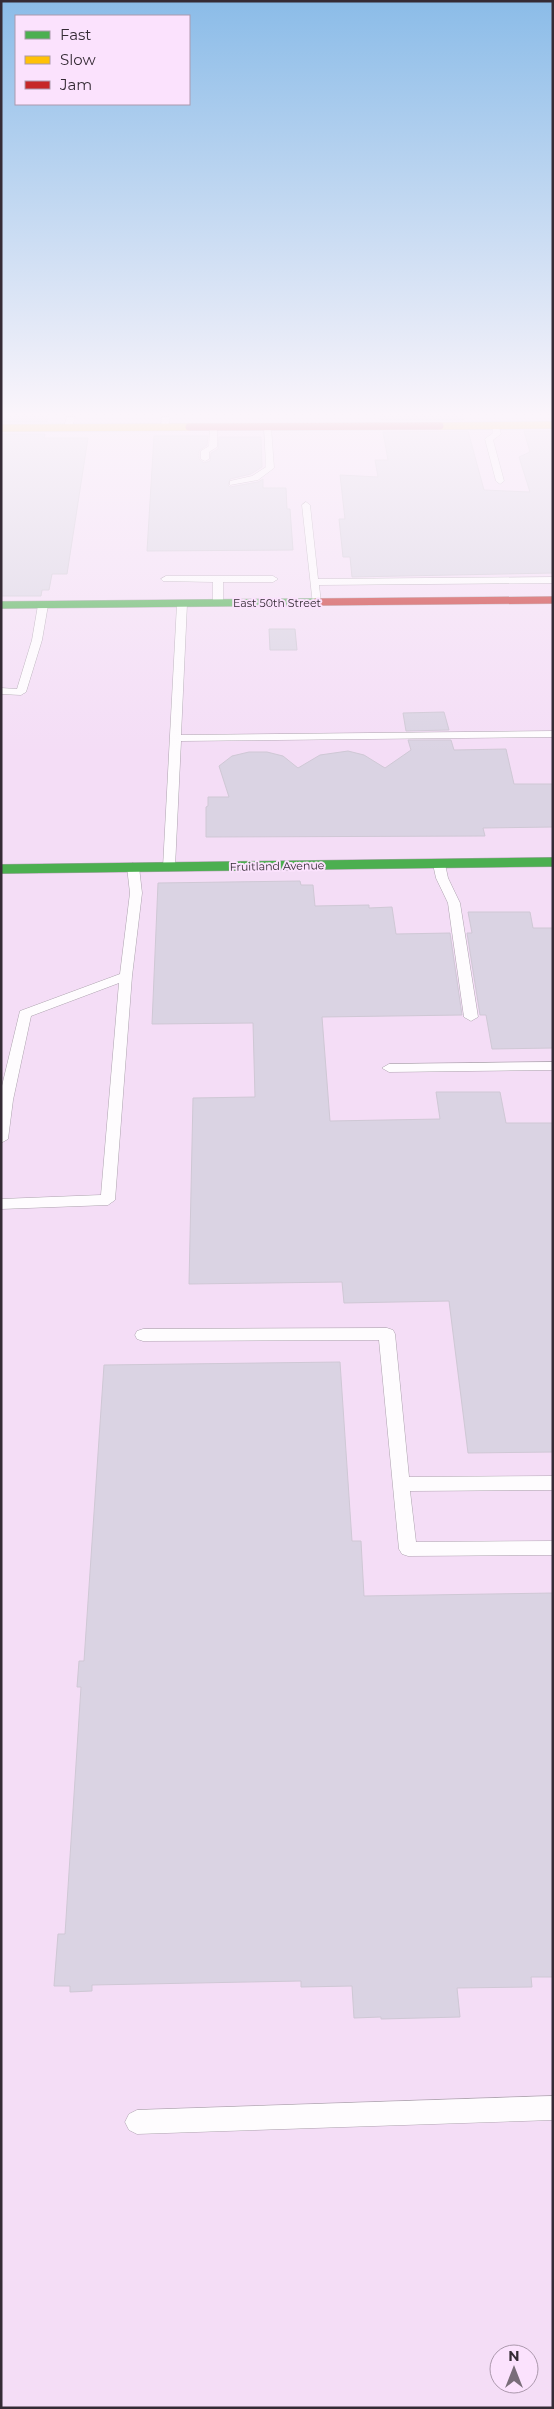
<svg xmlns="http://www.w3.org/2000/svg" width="554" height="2409" viewBox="0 0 554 2409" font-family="Montserrat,sans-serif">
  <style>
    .built { fill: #f4ddf6; fill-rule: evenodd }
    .building { fill: #dad3e3; stroke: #cfc8d5 }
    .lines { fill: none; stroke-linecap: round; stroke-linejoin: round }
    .lane-casing { stroke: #ada3ae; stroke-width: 1 }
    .fast-far1-casing { stroke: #ada3ae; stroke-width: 8 }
    .fast-casing { stroke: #ada3ae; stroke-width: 10 }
    .slow-casing { stroke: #ada3ae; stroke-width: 8 }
    .jam-casing { stroke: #ada3ae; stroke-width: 8 }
    .lane { fill: #fefcfe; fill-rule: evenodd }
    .fast-far1 { stroke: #4caf50; stroke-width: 7 }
    .fast { stroke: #4caf50; stroke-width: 9 }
    .slow { stroke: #ffc107; stroke-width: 7 }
    .jam { stroke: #c62828; stroke-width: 7 }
    .labels { text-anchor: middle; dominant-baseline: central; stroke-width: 4; stroke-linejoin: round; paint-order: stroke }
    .far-street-label { font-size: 11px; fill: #352b35; stroke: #fbe2fd }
  </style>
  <rect width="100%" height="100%" fill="#f6e8f7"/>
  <path class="built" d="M1 417H553V2408H1ZM499 2354H529V2384H499Z"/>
  <g class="building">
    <polygon points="1,417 48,417 47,422 1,422"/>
    <polygon points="380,417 464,417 465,420 381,420"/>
    <polygon points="468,431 484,490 530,492 519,457 530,452 524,431 553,431 553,573 352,577 350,557 343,557 339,519 345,519 340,475 378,477 375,460 388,460 383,432"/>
    <polygon points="1,434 45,434 44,438 88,438 67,574 52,574 49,590 42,590 41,596 1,596"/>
    <polygon points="154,436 208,436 207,445 199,451 199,459 204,463 210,461 211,453 218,449 219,437 261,437 262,467 251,474 230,479 228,485 230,487 258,482 263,479 263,488 286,488 287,509 290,509 293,550 147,551"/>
    <polygon points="269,629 295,629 297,650 270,650"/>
    <polygon points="444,712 449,730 406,731 403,713"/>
    <polygon points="408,740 451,740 454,750 506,749 514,784 553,784 553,827 483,828 485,836 206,837 206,807 208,806 208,797 229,797 219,766 232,756 249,752 267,752 283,756 298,768 320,755 348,751 364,755 385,768 411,750"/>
    <polygon points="300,881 301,885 313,885 315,906 369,905 369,908 392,907 396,934 450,933 462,1015 322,1017 330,1121 440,1119 436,1092 500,1092 506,1123 553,1123 553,1452 468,1453 449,1301 344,1303 342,1282 189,1284 193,1098 255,1097 253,1023 152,1024 158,883"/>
    <polygon points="468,912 530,912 533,928 553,928 553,1048 492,1049 486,1015 480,1015 467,933 472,933"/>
    <polygon points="340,1362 352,1541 361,1541 364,1596 553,1593 553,1977 531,1977 532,1987 457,1988 460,2017 381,2019 381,2017 354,2018 352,1986 301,1987 301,1981 92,1985 92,1991 70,1992 70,1986 54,1986 58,1934 65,1934 81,1687 77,1687 79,1661 84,1661 104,1365"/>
  </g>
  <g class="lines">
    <defs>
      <g id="lane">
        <polygon points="67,417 75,417 72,428 68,430 64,428"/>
        <polygon points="162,417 170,417 168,429 161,427"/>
        <polygon points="492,423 498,423 501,434 493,440 504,481 500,484 496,481 485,439 493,433"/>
        <polygon points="210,425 217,427 217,447 209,452 209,459 205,461 201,459 201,451 209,446"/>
        <polygon points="264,425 271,427 274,468 258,480 230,485 230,481 252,476 266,467"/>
        <polygon points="306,502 310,505 318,579 553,577 553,583 319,585 321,603 313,605 302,505"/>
        <polygon points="166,576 273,576 278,579 273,582 223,582 223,603 218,606 213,603 213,582 163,581 161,579"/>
        <polygon points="182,601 187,604 181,735 553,731 553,737 181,741 175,867 169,871 165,870 163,867 177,604"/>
        <polygon points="43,602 48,605 42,640 26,692 21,695 1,694 1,688 17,689 32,640 38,605"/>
        <polygon points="439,860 445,864 448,878 460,903 478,1017 471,1021 464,1017 448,903 436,878 433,864"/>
        <polygon points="133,863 139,867 142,893 132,976 115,1200 108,1205 1,1209 1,1199 101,1195 119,983 31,1016 13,1100 8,1139 1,1143 1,1090 20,1011 120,974 130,893 127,867"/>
        <polygon points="553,1062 553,1070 389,1072 382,1068 389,1064"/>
        <polygon points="387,1328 393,1330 395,1334 409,1477 553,1476 553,1490 410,1491 416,1542 553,1541 553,1555 408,1556 402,1554 399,1549 379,1340 143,1341 137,1339 135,1335 137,1331 143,1329"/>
        <polygon points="553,2096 553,2120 137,2134 129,2130 125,2122 129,2114 137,2110"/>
      </g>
      <polyline id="fast-far1" points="1,605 316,602"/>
      <polyline id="fast" points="1,869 553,862"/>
      <g id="slow">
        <polyline points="440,426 553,425"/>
        <polyline points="1,428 189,427"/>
      </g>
      <g id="jam">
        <polyline points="189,427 440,426"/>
        <polyline points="316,602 553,600"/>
      </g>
    </defs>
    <use href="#lane" class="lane-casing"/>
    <use href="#fast-far1" class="fast-far1-casing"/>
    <use href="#fast" class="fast-casing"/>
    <use href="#slow" class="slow-casing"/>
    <use href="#jam" class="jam-casing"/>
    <use href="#lane" class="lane"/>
    <use href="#fast-far1" class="fast-far1"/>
    <use href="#fast" class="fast"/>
    <use href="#slow" class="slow"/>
    <use href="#jam" class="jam"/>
  </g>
  <linearGradient id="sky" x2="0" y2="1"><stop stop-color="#8bbce8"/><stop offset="0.55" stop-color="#fbf5fb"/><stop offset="1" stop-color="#fbf5fb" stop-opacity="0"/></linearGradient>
  <rect width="554" height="754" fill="url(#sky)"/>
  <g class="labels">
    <g class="far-street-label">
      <text x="277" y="603">East 50th Street</text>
      <text transform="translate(277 866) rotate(-1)">Fruitland Avenue</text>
    </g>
  </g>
  <rect width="554" height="2409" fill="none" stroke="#352b35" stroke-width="5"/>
  <rect x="15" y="15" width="175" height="90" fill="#fbe2fd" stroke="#ac99ad"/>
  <rect x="25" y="31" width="25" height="8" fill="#4caf50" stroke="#ac99ad"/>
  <text x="60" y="40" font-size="15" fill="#352b35">Fast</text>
  <rect x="25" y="56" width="25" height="8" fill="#ffc107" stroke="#ac99ad"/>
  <text x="60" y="65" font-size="15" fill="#352b35">Slow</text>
  <rect x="25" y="81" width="25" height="8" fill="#c62828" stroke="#ac99ad"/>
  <text x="60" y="90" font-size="15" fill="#352b35">Jam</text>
  <g transform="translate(514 2369)"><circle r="24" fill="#fbe2fd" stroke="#ac99ad"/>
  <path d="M0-4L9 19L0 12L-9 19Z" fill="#796d79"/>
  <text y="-8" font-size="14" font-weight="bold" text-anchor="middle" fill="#352b35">N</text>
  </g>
</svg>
